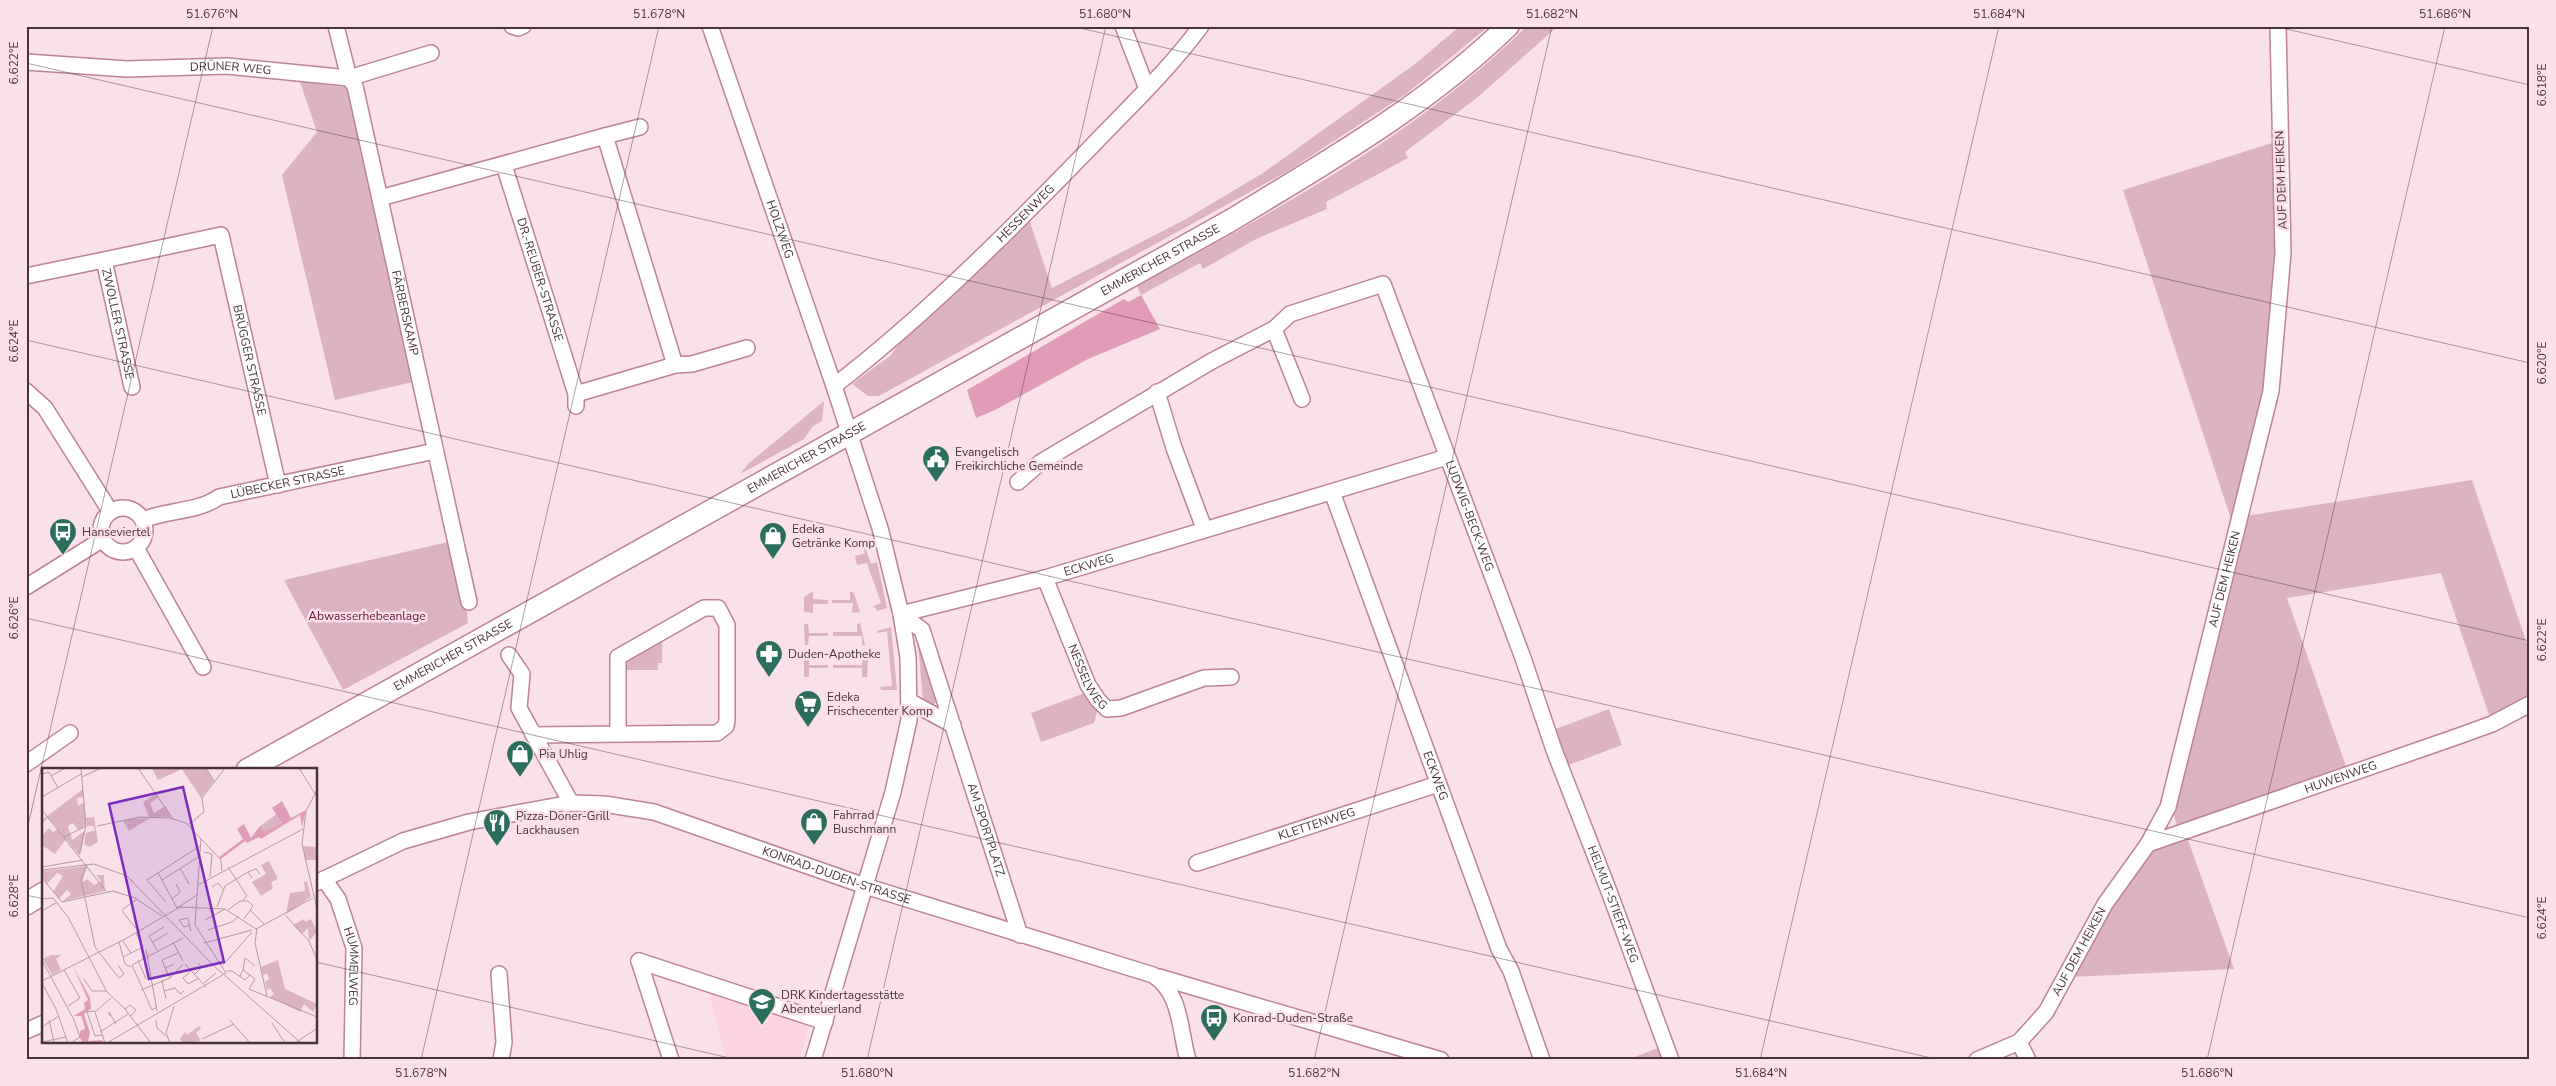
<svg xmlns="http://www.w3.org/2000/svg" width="2556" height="1086" viewBox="0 0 2556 1086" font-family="'Nunito Sans',sans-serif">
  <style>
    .built { fill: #fed4e3 }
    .green { fill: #ddb2c2 }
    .forest { fill: #e19db7 }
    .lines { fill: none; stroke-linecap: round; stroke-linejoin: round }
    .minor-casing { stroke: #bc8399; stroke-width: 18 }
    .secondary-casing { stroke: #bc8399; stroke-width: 24 }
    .minor { stroke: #fff; stroke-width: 15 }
    .secondary { stroke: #fff; stroke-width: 21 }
    .ticks { fill: none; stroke: #4a323b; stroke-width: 1; stroke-opacity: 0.45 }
    .labels { text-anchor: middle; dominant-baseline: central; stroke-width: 5; stroke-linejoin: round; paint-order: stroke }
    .street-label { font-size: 12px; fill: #4a323b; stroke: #fae0e9 }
    .poi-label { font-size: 12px; fill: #4a323b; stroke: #fae0e9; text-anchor: start }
    .park-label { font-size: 12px; fill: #62133b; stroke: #fae0e9 }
    .inset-road { fill: none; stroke: #b49aa3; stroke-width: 1 }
    .view { fill: #7b2cbf; fill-opacity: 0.15; stroke: #7b2cbf; stroke-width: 2.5 }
    .inset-edge { fill: none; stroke: #4a323b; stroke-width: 2.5 }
    .neatline { fill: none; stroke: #4a323b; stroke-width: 2 }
    .ticks-label { font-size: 12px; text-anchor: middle; fill: #4a323b }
  </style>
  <rect width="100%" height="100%" fill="#fae0e9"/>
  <polygon class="built" points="708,991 804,1022 808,1029 799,1060 727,1060"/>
  <g class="green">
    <polygon points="1460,26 1489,26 1406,94 1288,171 879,396 868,396 852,384 890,356 903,338 1028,216 1052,288 1186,219 1263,173 1415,64"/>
    <path d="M1527 26H1558L1478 97 1405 152 1408 158 1326 202 1327 209 1256 239 1203 269 1200 263 1141 295 1137 286C1274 211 1415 137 1527 26Z"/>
    <polygon points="300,82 352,88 417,381 335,400 282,175 317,132"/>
    <polygon points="2275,142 2278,253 2266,389 2232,522 2123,190"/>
    <polygon points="824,401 822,421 813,426 804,439 740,474 748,464"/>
    <polygon points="2472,480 2530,653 2530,696 2490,718 2441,573 2287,598 2347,769 2178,828 2172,810 2246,516"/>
    <polygon points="869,540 871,545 865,547 871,564 877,562 887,608 878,611 873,606 881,603 867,563 857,565 855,556 865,553 862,542"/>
    <polygon points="452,541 466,602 468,623 343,690 284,580"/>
    <polygon points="813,591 813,599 828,600 828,604 813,604 813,613 804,612 804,597"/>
    <polygon points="850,591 854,593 860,612 852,613 853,603 832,603 832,600 850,600"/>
    <polygon points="860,623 865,645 862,645 862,636 833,636 833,632 857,632 857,624"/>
    <polygon points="804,624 808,624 809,633 828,633 828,636 809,636 808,645 805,645"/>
    <polygon points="891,627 897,690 881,690 880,687 892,686 887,631 878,633 877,631"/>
    <polygon points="917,633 941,697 932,706 926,703 923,699"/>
    <polygon points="662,639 662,663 658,663 658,670 624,670 627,659"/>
    <polygon points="804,656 809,656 809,665 828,665 828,668 809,668 809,677 804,677"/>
    <polygon points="862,656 868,660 867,677 862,677 862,668 833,668 833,665 862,665"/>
    <polygon points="1085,693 1098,708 1094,723 1041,742 1031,713"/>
    <polygon points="1609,709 1622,745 1566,766 1553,730"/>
    <polygon points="2187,837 2234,969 2071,977 2147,851"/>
    <polygon points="1658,1048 1663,1060 1627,1060"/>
  </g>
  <polygon class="forest" points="1141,295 1160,329 1088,359 995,410 976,418 967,390 1124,299 1128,302"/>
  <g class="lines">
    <defs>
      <g id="minor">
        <path id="s1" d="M336 26 349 78 355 86 469 602"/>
        <polyline points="512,26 518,28 523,26"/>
        <path id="s2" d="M710 26 834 386 880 528 901 614 908 657 909 720 893 792 813 1060"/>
        <polyline points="1123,26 1147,89"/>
        <path id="s3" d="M26 62 127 69 227 66 349 78 431 53"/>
        <polyline points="605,136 640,127"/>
        <path id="s4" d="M504 165 576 394V406"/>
        <polyline points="380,198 605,136 675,365"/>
        <path id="s5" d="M104 260 221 235 278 485"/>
        <path id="s6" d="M26 276 104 260 132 387"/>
        <polyline points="1274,329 1302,399"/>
        <path id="s7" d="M834 386C926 315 1008 232 1089 149 1127 109 1168 71 1201 26"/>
        <polyline points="26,391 45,408 110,511"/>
        <polyline points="1157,392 1174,448 1204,528"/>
        <polyline points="576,394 675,365 692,364 747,348"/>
        <path id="s8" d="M1018 482 1041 462 1212 361 1274 329 1290 314 1383 284 1523 658 1554 750 1610 894 1671 1060"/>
        <path id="s9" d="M1332 492 1499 949 1511 971 1542 1060"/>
        <circle cx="123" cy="530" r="22"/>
        <path id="s10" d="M143 520C167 510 198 512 219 497L435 451"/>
        <polyline points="136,548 203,667"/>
        <path id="s11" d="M1045 578 1088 685 1098 700 1107 709 1121 708 1204 678 1231 677"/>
        <polyline points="26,587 103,539"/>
        <path id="s12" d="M901 614 1045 578 1447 457"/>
        <path id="s13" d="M901 614 922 630 1020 935"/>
        <polyline points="509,655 522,674 519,708 571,803"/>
        <polyline points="909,701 953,725"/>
        <polyline points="533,735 717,733 726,726 727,720 727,625 718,608 704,608 618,657 618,733"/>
        <polyline points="26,764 70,733"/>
        <path id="s14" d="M2148 844 2456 737 2492 724 2530 704"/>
        <path id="s15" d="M1197 863 1438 784"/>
        <path id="s16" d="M324 879 338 899 354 948 352 1060"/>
        <path id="s17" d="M316 883 403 841 469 822 571 803 604 804 654 812 865 886 1153 975C1182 994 1179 1029 1188 1060"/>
        <polyline points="639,961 825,1022"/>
        <polyline points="639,961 671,1060"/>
        <polyline points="499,974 504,1042 501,1060"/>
        <polyline points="1159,977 1441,1060"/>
        <polyline points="26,1031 44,1023"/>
        <polyline points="2019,1042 2028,1060"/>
        <path id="s18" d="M1977 1060 2019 1042 2046 1012 2105 904 2148 844 2168 807 2271 391 2283 253 2278 26"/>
      </g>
      <g id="secondary">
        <path id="s19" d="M247 770 1228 222C1325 163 1426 106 1508 26"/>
        <polyline points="26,904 44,893"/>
      </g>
    </defs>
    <use href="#minor" class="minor-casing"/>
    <use href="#secondary" class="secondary-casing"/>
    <use href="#minor" class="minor"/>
    <use href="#secondary" class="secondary"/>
  </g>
  <path class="ticks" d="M1071 26 2530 363M2273 26 2530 85M26 63 2530 641M26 340 2530 918M26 618 1940 1060M26 834 213 26M26 895 44 899M316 962 738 1060M421 1060 659 26M867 1060 1106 26M1314 1060 1552 26M1760 1060 1999 26M2207 1060 2445 26"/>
  <defs>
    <symbol id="civic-pin" viewBox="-11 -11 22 30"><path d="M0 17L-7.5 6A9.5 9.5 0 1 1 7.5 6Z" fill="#2c6e5d" stroke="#fae0e9"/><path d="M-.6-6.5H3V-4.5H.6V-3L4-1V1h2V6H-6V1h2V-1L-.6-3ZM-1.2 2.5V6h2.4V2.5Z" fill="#fff"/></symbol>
    <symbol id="bus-pin" viewBox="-11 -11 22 30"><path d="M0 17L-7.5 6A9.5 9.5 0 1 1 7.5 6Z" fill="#2c6e5d" stroke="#fae0e9"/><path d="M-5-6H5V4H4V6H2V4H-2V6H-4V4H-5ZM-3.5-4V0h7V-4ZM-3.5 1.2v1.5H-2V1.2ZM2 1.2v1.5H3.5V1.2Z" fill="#fff"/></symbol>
    <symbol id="shop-pin" viewBox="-11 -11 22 30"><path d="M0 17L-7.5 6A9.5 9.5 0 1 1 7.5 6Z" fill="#2c6e5d" stroke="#fae0e9"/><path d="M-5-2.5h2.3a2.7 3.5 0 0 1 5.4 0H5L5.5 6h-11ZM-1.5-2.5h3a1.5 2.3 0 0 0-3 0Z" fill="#fff"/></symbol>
    <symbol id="pharmacy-pin" viewBox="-11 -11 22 30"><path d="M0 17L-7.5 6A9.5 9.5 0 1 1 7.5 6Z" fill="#2c6e5d" stroke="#fae0e9"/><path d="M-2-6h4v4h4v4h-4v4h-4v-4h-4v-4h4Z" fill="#fff"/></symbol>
    <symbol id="supermarket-pin" viewBox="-11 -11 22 30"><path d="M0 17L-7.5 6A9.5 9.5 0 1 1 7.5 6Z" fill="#2c6e5d" stroke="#fae0e9"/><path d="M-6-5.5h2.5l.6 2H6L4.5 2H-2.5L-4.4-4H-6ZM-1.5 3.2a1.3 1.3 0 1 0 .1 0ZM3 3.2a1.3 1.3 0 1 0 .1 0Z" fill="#fff"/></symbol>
    <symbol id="restaurant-pin" viewBox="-11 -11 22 30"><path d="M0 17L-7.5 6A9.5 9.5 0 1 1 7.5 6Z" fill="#2c6e5d" stroke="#fae0e9"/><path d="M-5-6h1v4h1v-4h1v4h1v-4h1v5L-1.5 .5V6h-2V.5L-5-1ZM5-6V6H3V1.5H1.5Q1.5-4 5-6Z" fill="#fff"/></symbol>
    <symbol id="school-pin" viewBox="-11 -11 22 30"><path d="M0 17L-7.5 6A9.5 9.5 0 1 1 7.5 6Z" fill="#2c6e5d" stroke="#fae0e9"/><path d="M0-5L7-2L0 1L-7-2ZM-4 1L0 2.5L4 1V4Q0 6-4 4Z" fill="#fff"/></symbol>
  </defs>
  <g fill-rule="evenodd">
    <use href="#civic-pin" x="920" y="443" width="32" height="43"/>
    <use href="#bus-pin" x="47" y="516" width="32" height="43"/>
    <use href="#shop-pin" x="757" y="520" width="32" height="43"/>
    <use href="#pharmacy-pin" x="753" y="638" width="32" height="43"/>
    <use href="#supermarket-pin" x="792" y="688" width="32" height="43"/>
    <use href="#shop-pin" x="504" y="738" width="32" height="43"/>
    <use href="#shop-pin" x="798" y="806" width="32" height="43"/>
    <use href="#restaurant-pin" x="481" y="807" width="32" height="43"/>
    <use href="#school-pin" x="746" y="986" width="32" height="43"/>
    <use href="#bus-pin" x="1198" y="1002" width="32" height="43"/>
  </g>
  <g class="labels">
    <g class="street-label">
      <text stroke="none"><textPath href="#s3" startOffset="205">DRÜNER WEG</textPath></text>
      <text transform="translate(2281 180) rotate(-92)">AUF DEM HEIKEN</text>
      <text stroke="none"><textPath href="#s7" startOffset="258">HESSENWEG</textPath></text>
      <text stroke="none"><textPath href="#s2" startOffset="215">HOLZWEG</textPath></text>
      <text stroke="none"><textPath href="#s19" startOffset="1046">EMMERICHER STRASSE</textPath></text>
      <text stroke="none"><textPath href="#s4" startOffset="120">DR.-REUBER-STRASSE</textPath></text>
      <text stroke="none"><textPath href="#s1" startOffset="296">FÄRBERSKAMP</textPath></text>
      <text stroke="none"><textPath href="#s6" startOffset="145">ZWOLLER STRASSE</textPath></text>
      <text stroke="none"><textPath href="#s5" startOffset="248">BRÜGGER STRASSE</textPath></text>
      <text stroke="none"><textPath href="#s19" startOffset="641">EMMERICHER STRASSE</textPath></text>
      <text stroke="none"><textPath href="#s10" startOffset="150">LÜBECKER STRASSE</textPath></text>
      <text stroke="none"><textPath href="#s8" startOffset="666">LUDWIG-BECK-WEG</textPath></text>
      <text stroke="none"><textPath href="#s12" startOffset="194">ECKWEG</textPath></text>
      <text stroke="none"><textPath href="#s18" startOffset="560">AUF DEM HEIKEN</textPath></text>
      <text stroke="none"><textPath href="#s19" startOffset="236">EMMERICHER STRASSE</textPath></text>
      <text stroke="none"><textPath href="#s11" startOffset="108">NESSELWEG</textPath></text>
      <text stroke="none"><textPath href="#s9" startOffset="302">ECKWEG</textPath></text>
      <text stroke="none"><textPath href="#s14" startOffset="204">HUWENWEG</textPath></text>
      <text stroke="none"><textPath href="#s15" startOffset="126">KLETTENWEG</textPath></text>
      <text stroke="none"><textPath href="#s13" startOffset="236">AM SPORTPLATZ</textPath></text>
      <text stroke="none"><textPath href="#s17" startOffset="546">KONRAD-DUDEN-STRASSE</textPath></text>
      <text stroke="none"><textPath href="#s8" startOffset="1080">HELMUT-STIEFF-WEG</textPath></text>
      <text stroke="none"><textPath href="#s18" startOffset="155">AUF DEM HEIKEN</textPath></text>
      <text stroke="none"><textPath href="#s16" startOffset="94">HUMMELWEG</textPath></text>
    </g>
    <g class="poi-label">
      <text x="955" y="452">Evangelisch<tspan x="955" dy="14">Freikirchliche Gemeinde</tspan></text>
      <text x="792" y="529">Edeka<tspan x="792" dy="14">Getränke Komp</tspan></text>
      <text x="82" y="532">Hanseviertel</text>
      <text x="788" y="654">Duden-Apotheke</text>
      <text x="827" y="697">Edeka<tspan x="827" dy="14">Frischecenter Komp</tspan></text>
      <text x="539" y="754">Pia Uhlig</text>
      <text x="833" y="815">Fahrrad<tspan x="833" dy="14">Buschmann</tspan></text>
      <text x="516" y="816">Pizza-Döner-Grill<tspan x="516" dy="14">Lackhausen</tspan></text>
      <text x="781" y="995">DRK Kindertagesstätte<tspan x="781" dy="14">Abenteuerland</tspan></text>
      <text x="1233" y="1018">Konrad-Duden-Straße</text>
    </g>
    <g class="park-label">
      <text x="367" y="616">Abwasserhebeanlage</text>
    </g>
  </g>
  <g transform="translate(42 768)">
    <rect width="275" height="275" fill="#fae0e9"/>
    <path d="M110 0H164L172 13 159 30 140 1 116 12ZM41 21V29L35 30 36 38 42 34 44 58 36 62 31 55 26 58 30 72 43 63 39 85 36 86 24 71 13 86 0 77V68L7 60 11 64 16 61 6 50 2 54 0 52ZM114 26 117 29 108 35 112 45 123 38 129 49H107L101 34ZM235 46 240 55 223 65 218 58ZM52 49 56 74 48 79 42 76 44 65 53 62 51 58H45L44 50ZM108 50 87 63 81 53 89 51ZM261 78 275 79V92H263ZM227 93 236 111 229 114 231 120 219 128 210 114 224 106 219 97ZM45 98 40 115 45 111 52 117 59 113 54 107H62L63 123 21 133 29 126 25 122 17 131 11 124 21 108 15 105 5 116 0 110V103ZM265 113 269 129 244 146 248 125 263 123 262 114ZM262 151 263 154 269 151 275 164 267 173 266 160 260 166 251 157ZM9 187H19L14 191 19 202 10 207 1 191ZM236 192 243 221 275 236 271 244 262 236 258 244 228 229 232 226 228 220 225 222 223 214 227 211 225 205 221 207 219 199ZM157 258 159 261 154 265 159 273 141 275 138 271 143 264 145 267Z" fill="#ddb2c2"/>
    <path d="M240 33 249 50 264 42 260 59 258 47 219 71 217 69 205 75 203 73 179 91 177 89 201 71 195 61 202 56 209 70 218 58 223 64 240 55 230 40ZM31 198 48 230 49 241 42 246 48 265 46 273 60 272 62 275H41L38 270V263L43 261 41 253 39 248H32L43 241 42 235 46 232Z" fill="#e19db7"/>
    <path class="inset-road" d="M96 0 131 51M164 0 172 13M257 0 275 29M0 6 7 4 16 20M9 8 23 0M40 9 59 0M275 22 264 43 260 76 275 141M0 29 39 6M0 42 64 123M147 56 162 44 160 30 183 0M55 58 98 49 128 50 144 55 179 92 180 103M22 69 44 58M162 84 170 86 168 109M37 87 44 58 39 0M45 97 39 111 53 179 77 210 82 206 76 197M0 99 41 92M186 99 205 128 201 132M138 100 147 116M0 102 52 96 85 108 171 197 259 275M116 105 135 140 155 127M0 110 20 134 71 123 93 130 120 148M210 110 206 104 214 101 218 106M120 112 158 88M156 117 261 61M170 119 176 115 181 121M0 131 11 130 26 149 65 224 83 241 109 275M130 131 138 124 134 116M124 134 105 112 158 78M175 139 183 118 206 104M80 142 95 131M186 142 198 133H206L211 138 202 151M208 142 223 157M0 143 14 135M80 143 96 163M243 147 267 173 275 192M163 152 183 141M148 157 142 159 137 152 146 150V151L149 163M215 160 213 175 225 228M166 162 190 154 197 148M80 172 89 185M77 174 83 196 89 199M111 174 126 165M131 174 141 193M162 175 210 162M104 181 115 243M115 182 107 168 122 159M81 189 101 179 94 165M0 192 32 252 38 269 29 275M96 192 104 211M143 196 164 219M181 197 210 164M123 200 120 192 136 185M22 202 38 230 26 238M201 202 203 190 213 198M149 203 141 210 146 216 157 210M184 203H190L203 212 208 207M153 206 160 199 156 195M198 208 201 202 213 211 207 221 275 249M128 210 123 200 132 196M42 211 50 223H65M0 213 85 170 138 139 183 141 214 161 271 130M120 213 124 231M0 215 14 241 26 275M162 215 174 205M99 222 128 210 141 196M122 223 133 220 138 226 142 223M115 239 110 242 90 197 141 170M83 241 88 237 94 242 88 249M53 243 45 244 53 268 60 267M68 248 67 244 74 256M7 252 12 274M114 252 115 260 124 268M188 252 208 275M230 255 243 275M0 259 17 248M58 264 86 246M160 271 192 256M0 274 24 269M63 275 53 244 69 230M65 275 184 205 153 157 159 71M128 275 124 265 132 238M253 275 274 261"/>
    <path class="view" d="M141 19 182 194 107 211 67 36Z"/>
    <rect width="275" height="275" class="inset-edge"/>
  </g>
  <rect width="2556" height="1086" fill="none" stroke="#fae0e9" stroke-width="55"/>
  <rect x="28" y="28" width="2500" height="1030" class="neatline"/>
  <g class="ticks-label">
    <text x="212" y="18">51.676°N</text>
    <text x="659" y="18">51.678°N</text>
    <text x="1105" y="18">51.680°N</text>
    <text x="1552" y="18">51.682°N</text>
    <text x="1999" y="18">51.684°N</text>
    <text x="2445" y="18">51.686°N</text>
    <text transform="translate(14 63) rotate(-90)" y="4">6.622°E</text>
    <text transform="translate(2542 85) rotate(-90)" y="4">6.618°E</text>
    <text transform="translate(14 341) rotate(-90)" y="4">6.624°E</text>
    <text transform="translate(2542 363) rotate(-90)" y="4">6.620°E</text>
    <text transform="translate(14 618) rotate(-90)" y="4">6.626°E</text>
    <text transform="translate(2542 640) rotate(-90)" y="4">6.622°E</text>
    <text transform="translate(14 896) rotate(-90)" y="4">6.628°E</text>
    <text transform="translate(2542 918) rotate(-90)" y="4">6.624°E</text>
    <text x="421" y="1077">51.678°N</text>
    <text x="867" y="1077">51.680°N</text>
    <text x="1314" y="1077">51.682°N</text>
    <text x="1761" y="1077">51.684°N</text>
    <text x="2207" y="1077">51.686°N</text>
  </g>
</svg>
